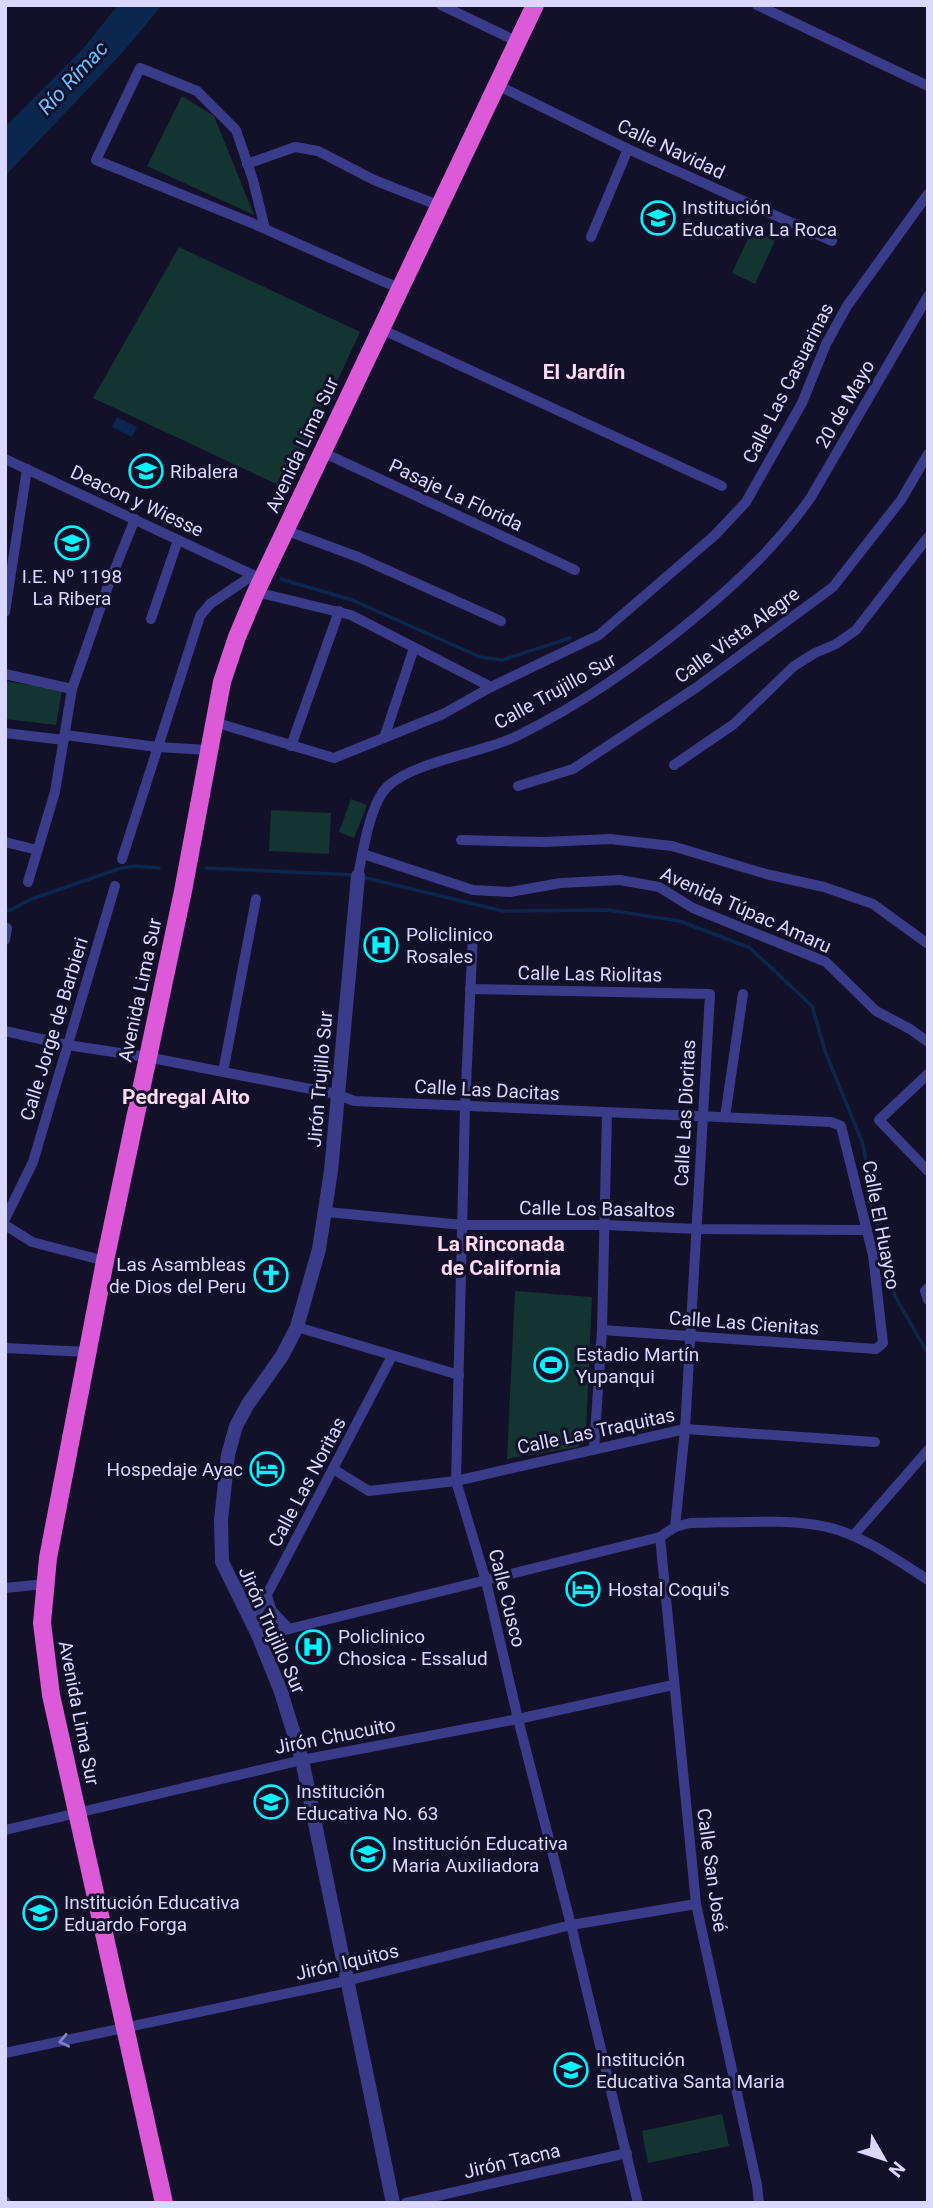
<svg xmlns="http://www.w3.org/2000/svg" width="933" height="2208" viewBox="0 0 933 2208" font-family="Roboto,sans-serif">
  <style>
    .green { fill: #133431 }
    .water { fill: #0c274d }
    .lines { fill: none; stroke-linecap: round; stroke-linejoin: round }
    .stream { stroke: #0c274d; stroke-width: 3.5 }
    .minor { stroke: #3a3c89; stroke-width: 10 }
    .tertiary { stroke: #3a3c89; stroke-width: 14 }
    .trunk { stroke: #dc59d7; stroke-width: 18 }
    .oneway { stroke: #8282be }
    .labels { text-anchor: middle; dominant-baseline: central; stroke-width: 6; stroke-linejoin: round; paint-order: stroke }
    .street-label { font-size: 19px; fill: #dbd8ff; stroke: #13102a }
    .poi-label { font-size: 19px; fill: #dbd8ff; stroke: #13102a; text-anchor: start }
    .water-label { font-size: 21px; font-style: italic; fill: #66c1ff; stroke: #13102a }
    .neighbourhood-label { font-size: 21px; font-weight: bold; fill: #ffdaf4; stroke: #13102a }
  </style>
  <rect width="100%" height="100%" fill="#13102a"/>
  <g class="green">
    <polygon points="182,96 214,116 254,215 147,166"/>
    <polygon points="752,230 775,241 755,284 732,273"/>
    <polygon points="179,247 360,332 287,489 93,398"/>
    <polygon points="5,681 62,690 56,725 5,719"/>
    <polygon points="351,799 367,805 354,838 339,832"/>
    <polygon points="271,810 331,813 329,854 269,851"/>
    <polygon points="515,1291 592,1297 586,1432 578,1447 507,1459"/>
    <polygon points="722,2114 729,2146 648,2163 642,2131"/>
  </g>
  <g class="water">
    <polygon points="118,5 162,5 123,52 5,176 5,127 82,50"/>
    <polygon points="117,417 137,427 132,437 112,427"/>
  </g>
  <g class="lines">
    <g class="stream">
      <polyline points="281,579 352,600 480,657 502,660 570,638"/>
      <polyline points="206,868 355,875"/>
      <polyline points="362,877 503,911 608,910 680,921 750,948 812,1006 825,1051 863,1144 875,1214 895,1296 928,1354"/>
      <polyline points="5,910 11,910 29,900 118,869 134,866 159,868"/>
    </g>
    <g class="minor">
      <polyline points="441,5 518,42"/>
      <polyline points="757,5 928,86"/>
      <polyline points="497,85 628,149 832,241"/>
      <polyline points="247,164 295,147 318,151 374,180 440,206"/>
      <polyline points="265,229 253,180 236,130 197,91 140,68 96,160 252,223 265,229 382,281 400,288"/>
      <polyline points="591,237 628,149"/>
      <polyline points="381,329 722,486"/>
      <polyline points="322,452 575,570"/>
      <polyline points="5,459 253,575"/>
      <polyline points="285,530 358,557 501,621"/>
      <polyline points="255,588 256,592 351,615 491,687"/>
      <polyline points="5,612 27,469"/>
      <polyline points="151,619 178,540"/>
      <polyline points="5,674 72,689"/>
      <polyline points="214,722 334,758 443,714 491,687 599,635 715,535 746,502 802,403 826,344 847,306 928,194"/>
      <polyline points="5,733 64,740"/>
      <polyline points="65,735 157,747 208,750"/>
      <polyline points="384,738 414,648"/>
      <polyline points="291,746 339,611"/>
      <polyline points="674,765 734,724 794,666 815,653 836,644 856,630 928,537"/>
      <polyline points="518,786 573,769 697,687 833,587 901,500 928,454"/>
      <polyline points="461,840 544,842 610,839 672,846 766,874 824,887 873,904 928,944"/>
      <polyline points="5,842 37,850"/>
      <polyline points="363,854 473,890 510,892 561,883 620,880 659,887 693,908 826,962 876,1011 910,1029 928,1042"/>
      <polyline points="122,859 200,616 210,604 253,575"/>
      <path d="M358 876C363 851 370 803 388 786 416 761 482 753 517 736 582 704 642 662 698 615 740 580 779 543 811 497L928 296"/>
      <polyline points="28,882 55,792 72,689 108,586 135,519"/>
      <polyline points="473,933 465,1107 456,1481 486,1581 518,1719 571,1925 638,2203"/>
      <polyline points="5,940 7,928"/>
      <polyline points="470,989 710,994 685,1429 675,1527"/>
      <polyline points="5,1031 67,1045 147,1057 336,1094 354,1101 831,1122 841,1126 873,1255 883,1343 876,1349 602,1330"/>
      <polyline points="223,1072 256,899"/>
      <polyline points="928,1074 879,1120 928,1171"/>
      <polyline points="725,1117 743,994"/>
      <polyline points="327,1212 463,1225 606,1225 696,1229 867,1230"/>
      <polyline points="5,1219 33,1162 115,886"/>
      <polyline points="5,1225 32,1242 105,1261"/>
      <polyline points="928,1288 925,1291 928,1300"/>
      <polyline points="297,1327 459,1375"/>
      <polyline points="5,1348 87,1352"/>
      <polyline points="594,1449 602,1330 607,1113"/>
      <polyline points="333,1469 369,1491 456,1481 685,1429 875,1442"/>
      <polyline points="853,1536 928,1450"/>
      <polyline points="660,1537 696,1904 757,2185 759,2203"/>
      <polyline points="5,1588 45,1584"/>
      <polyline points="267,1596 272,1611 289,1629"/>
      <polyline points="252,1623 392,1356"/>
      <path d="M258 1635 289 1629 660 1537 675 1527 690 1523C730 1523 789 1518 827 1527 860 1534 899 1561 928 1580"/>
      <polyline points="5,1830 302,1760 518,1719 673,1685"/>
      <polyline points="5,2053 346,1981 571,1925 696,1904"/>
      <polyline points="5,2201 6,2203"/>
      <polyline points="406,2203 627,2153"/>
    </g>
    <polyline class="tertiary" points="358,876 331,1171 319,1249 297,1327 282,1356 248,1404 236,1426 228,1455 221,1520 222,1562 258,1635 281,1692 302,1760 393,2203"/>
    <polyline class="trunk" points="164,2203 51,1695 42,1623 48,1558 105,1261 183,891 222,682 237,637 256,592 535,5"/>
  </g>
  <defs><path id="oneway-chevron" d="M-2-3.5L2.5 0L-2 3.5" fill="none" stroke-width="1.6" stroke-linecap="round" stroke-linejoin="round" transform="scale(1.75)"/></defs>
  <use class="oneway" href="#oneway-chevron" transform="translate(64 2041) rotate(168)"/>
  <defs>
    <symbol id="school-ring" viewBox="-11 -11 22 22"><circle r="9.5" fill="#13102a" stroke="#04f4ff" stroke-width="1.5"/><path d="M0-5L7-2L0 1L-7-2ZM-4 1L0 2.5L4 1V4Q0 6-4 4Z" fill="#04f4ff"/></symbol>
    <symbol id="university-ring" viewBox="-11 -11 22 22"><circle r="9.5" fill="#13102a" stroke="#04f4ff" stroke-width="1.5"/><path d="M0-5L7-2L0 1L-7-2ZM-4 1L0 2.5L4 1V4Q0 6-4 4Z" fill="#04f4ff"/></symbol>
    <symbol id="hospital-ring" viewBox="-11 -11 22 22"><circle r="9.5" fill="#13102a" stroke="#04f4ff" stroke-width="1.5"/><path d="M-5-5h3v3.5h4V-5h3V5h-3V1.5h-4V5h-3Z" fill="#04f4ff"/></symbol>
    <symbol id="church-ring" viewBox="-11 -11 22 22"><circle r="9.5" fill="#13102a" stroke="#04f4ff" stroke-width="1.5"/><path d="M-1.2-6h2.4v3.5h3.3v2.4h-3.3V6h-2.4V-.1h-3.3v-2.4h3.3Z" fill="#04f4ff"/></symbol>
    <symbol id="stadium-ring" viewBox="-11 -11 22 22"><circle r="9.5" fill="#13102a" stroke="#04f4ff" stroke-width="1.5"/><path d="M0-5a6.5 5 0 1 0 0 10a6.5 5 0 1 0 0-10ZM-3.5-1.8h7v3.6h-7Z" fill="#04f4ff"/></symbol>
    <symbol id="hotel-ring" viewBox="-11 -11 22 22"><circle r="9.5" fill="#13102a" stroke="#04f4ff" stroke-width="1.5"/><path d="M-6-4.5h1.5V1H6V5H4.5V3h-9V5H-6ZM-4 0a1.8 1.8 0 1 1 3.6 0ZM.5 0V-2.5h3Q6-2.5 6 0Z" fill="#04f4ff"/></symbol>
  </defs>
  <g fill-rule="evenodd">
    <use href="#school-ring" x="639" y="199" width="38" height="38"/>
    <use href="#university-ring" x="127" y="452" width="38" height="38"/>
    <use href="#school-ring" x="53" y="524" width="38" height="38"/>
    <use href="#hospital-ring" x="362" y="926" width="38" height="38"/>
    <use href="#church-ring" x="252" y="1256" width="38" height="38"/>
    <use href="#stadium-ring" x="532" y="1346" width="38" height="38"/>
    <use href="#hotel-ring" x="248" y="1450" width="38" height="38"/>
    <use href="#hotel-ring" x="564" y="1570" width="38" height="38"/>
    <use href="#hospital-ring" x="294" y="1628" width="38" height="38"/>
    <use href="#school-ring" x="252" y="1783" width="38" height="38"/>
    <use href="#school-ring" x="349" y="1835" width="38" height="38"/>
    <use href="#school-ring" x="21" y="1894" width="38" height="38"/>
    <use href="#school-ring" x="552" y="2051" width="38" height="38"/>
  </g>
  <g class="labels">
    <g class="street-label">
      <text transform="translate(671 149) rotate(25)">Calle Navidad</text>
      <text transform="translate(788 383) rotate(-63)">Calle Las Casuarinas</text>
      <text transform="translate(845 404) rotate(-60)">20 de Mayo</text>
      <text transform="translate(302 445) rotate(-65)">Avenida Lima Sur</text>
      <text transform="translate(456 495) rotate(25)">Pasaje La Florida</text>
      <text transform="translate(137 501) rotate(25)">Deacon y Wiesse</text>
      <text transform="translate(737 635) rotate(-36)">Calle Vista Alegre</text>
      <text transform="translate(555 691) rotate(-29)">Calle Trujillo Sur</text>
      <text transform="translate(746 910) rotate(24)">Avenida Túpac Amaru</text>
      <text transform="translate(590 974) rotate(1)">Calle Las Riolitas</text>
      <text transform="translate(140 990) rotate(-78)">Avenida Lima Sur</text>
      <text transform="translate(54 1029) rotate(-73)">Calle Jorge de Barbieri</text>
      <text transform="translate(320 1079) rotate(-85)">Jirón Trujillo Sur</text>
      <text transform="translate(487 1090) rotate(3)">Calle Las Dacitas</text>
      <text transform="translate(685 1113) rotate(-87)">Calle Las Dioritas</text>
      <text transform="translate(597 1209) rotate(1)">Calle Los Basaltos</text>
      <text transform="translate(881 1225) rotate(79)">Calle El Huayco</text>
      <text transform="translate(744 1323) rotate(4)">Calle Las Cienitas</text>
      <text transform="translate(596 1431) rotate(-12)">Calle Las Traquitas</text>
      <text transform="translate(307 1482) rotate(-62)">Calle Las Noritas</text>
      <text transform="translate(507 1598) rotate(76)">Calle Cusco</text>
      <text transform="translate(272 1630) rotate(66)">Jirón Trujillo Sur</text>
      <text transform="translate(79 1713) rotate(79)">Avenida Lima Sur</text>
      <text transform="translate(335 1736) rotate(-11)">Jirón Chucuito</text>
      <text transform="translate(712 1870) rotate(82)">Calle San José</text>
      <text transform="translate(347 1962) rotate(-13)">Jirón Iquitos</text>
      <text transform="translate(512 2161) rotate(-13)">Jirón Tacna</text>
    </g>
    <g class="poi-label">
      <text x="682" y="207">Institución<tspan x="682" dy="22">Educativa La Roca</tspan></text>
      <text x="170" y="471">Ribalera</text>
      <text x="72" y="576" text-anchor="middle">I.E. Nº 1198<tspan x="72" dy="22">La Ribera</tspan></text>
      <text x="406" y="934">Policlinico<tspan x="406" dy="22">Rosales</tspan></text>
      <text x="246" y="1264" text-anchor="end">Las Asambleas<tspan x="246" dy="22">de Dios del Peru</tspan></text>
      <text x="576" y="1354">Estadio Martín<tspan x="576" dy="22">Yupanqui</tspan></text>
      <text x="243" y="1469" text-anchor="end">Hospedaje Ayac</text>
      <text x="608" y="1589">Hostal Coqui's</text>
      <text x="338" y="1636">Policlinico<tspan x="338" dy="22">Chosica - Essalud</tspan></text>
      <text x="296" y="1791">Institución<tspan x="296" dy="22">Educativa No. 63</tspan></text>
      <text x="392" y="1843">Institución Educativa<tspan x="392" dy="22">Maria Auxiliadora</tspan></text>
      <text x="64" y="1902">Institución Educativa<tspan x="64" dy="22">Eduardo Forga</tspan></text>
      <text x="596" y="2059">Institución<tspan x="596" dy="22">Educativa Santa Maria</tspan></text>
    </g>
    <g class="water-label">
      <text transform="translate(73 78) rotate(-47)">Río Rímac</text>
    </g>
    <g class="neighbourhood-label">
      <text x="584" y="372">El Jardín</text>
      <text x="186" y="1097">Pedregal Alto</text>
      <text x="501" y="1244">La Rinconada<tspan x="501" dy="24">de California</tspan></text>
    </g>
  </g>
  <rect width="933" height="2208" fill="none" stroke="#dbd8ff" stroke-width="14"/>
  <g transform="translate(884 2159) rotate(129)" stroke="#13102a" stroke-width="5" paint-order="stroke">
  <path d="M0-5L12 26L0 18L-12 26Z" fill="#dbd8ff"/>
  <text y="-10" font-size="19" font-weight="bold" text-anchor="middle" fill="#dbd8ff">N</text>
  </g>
</svg>
